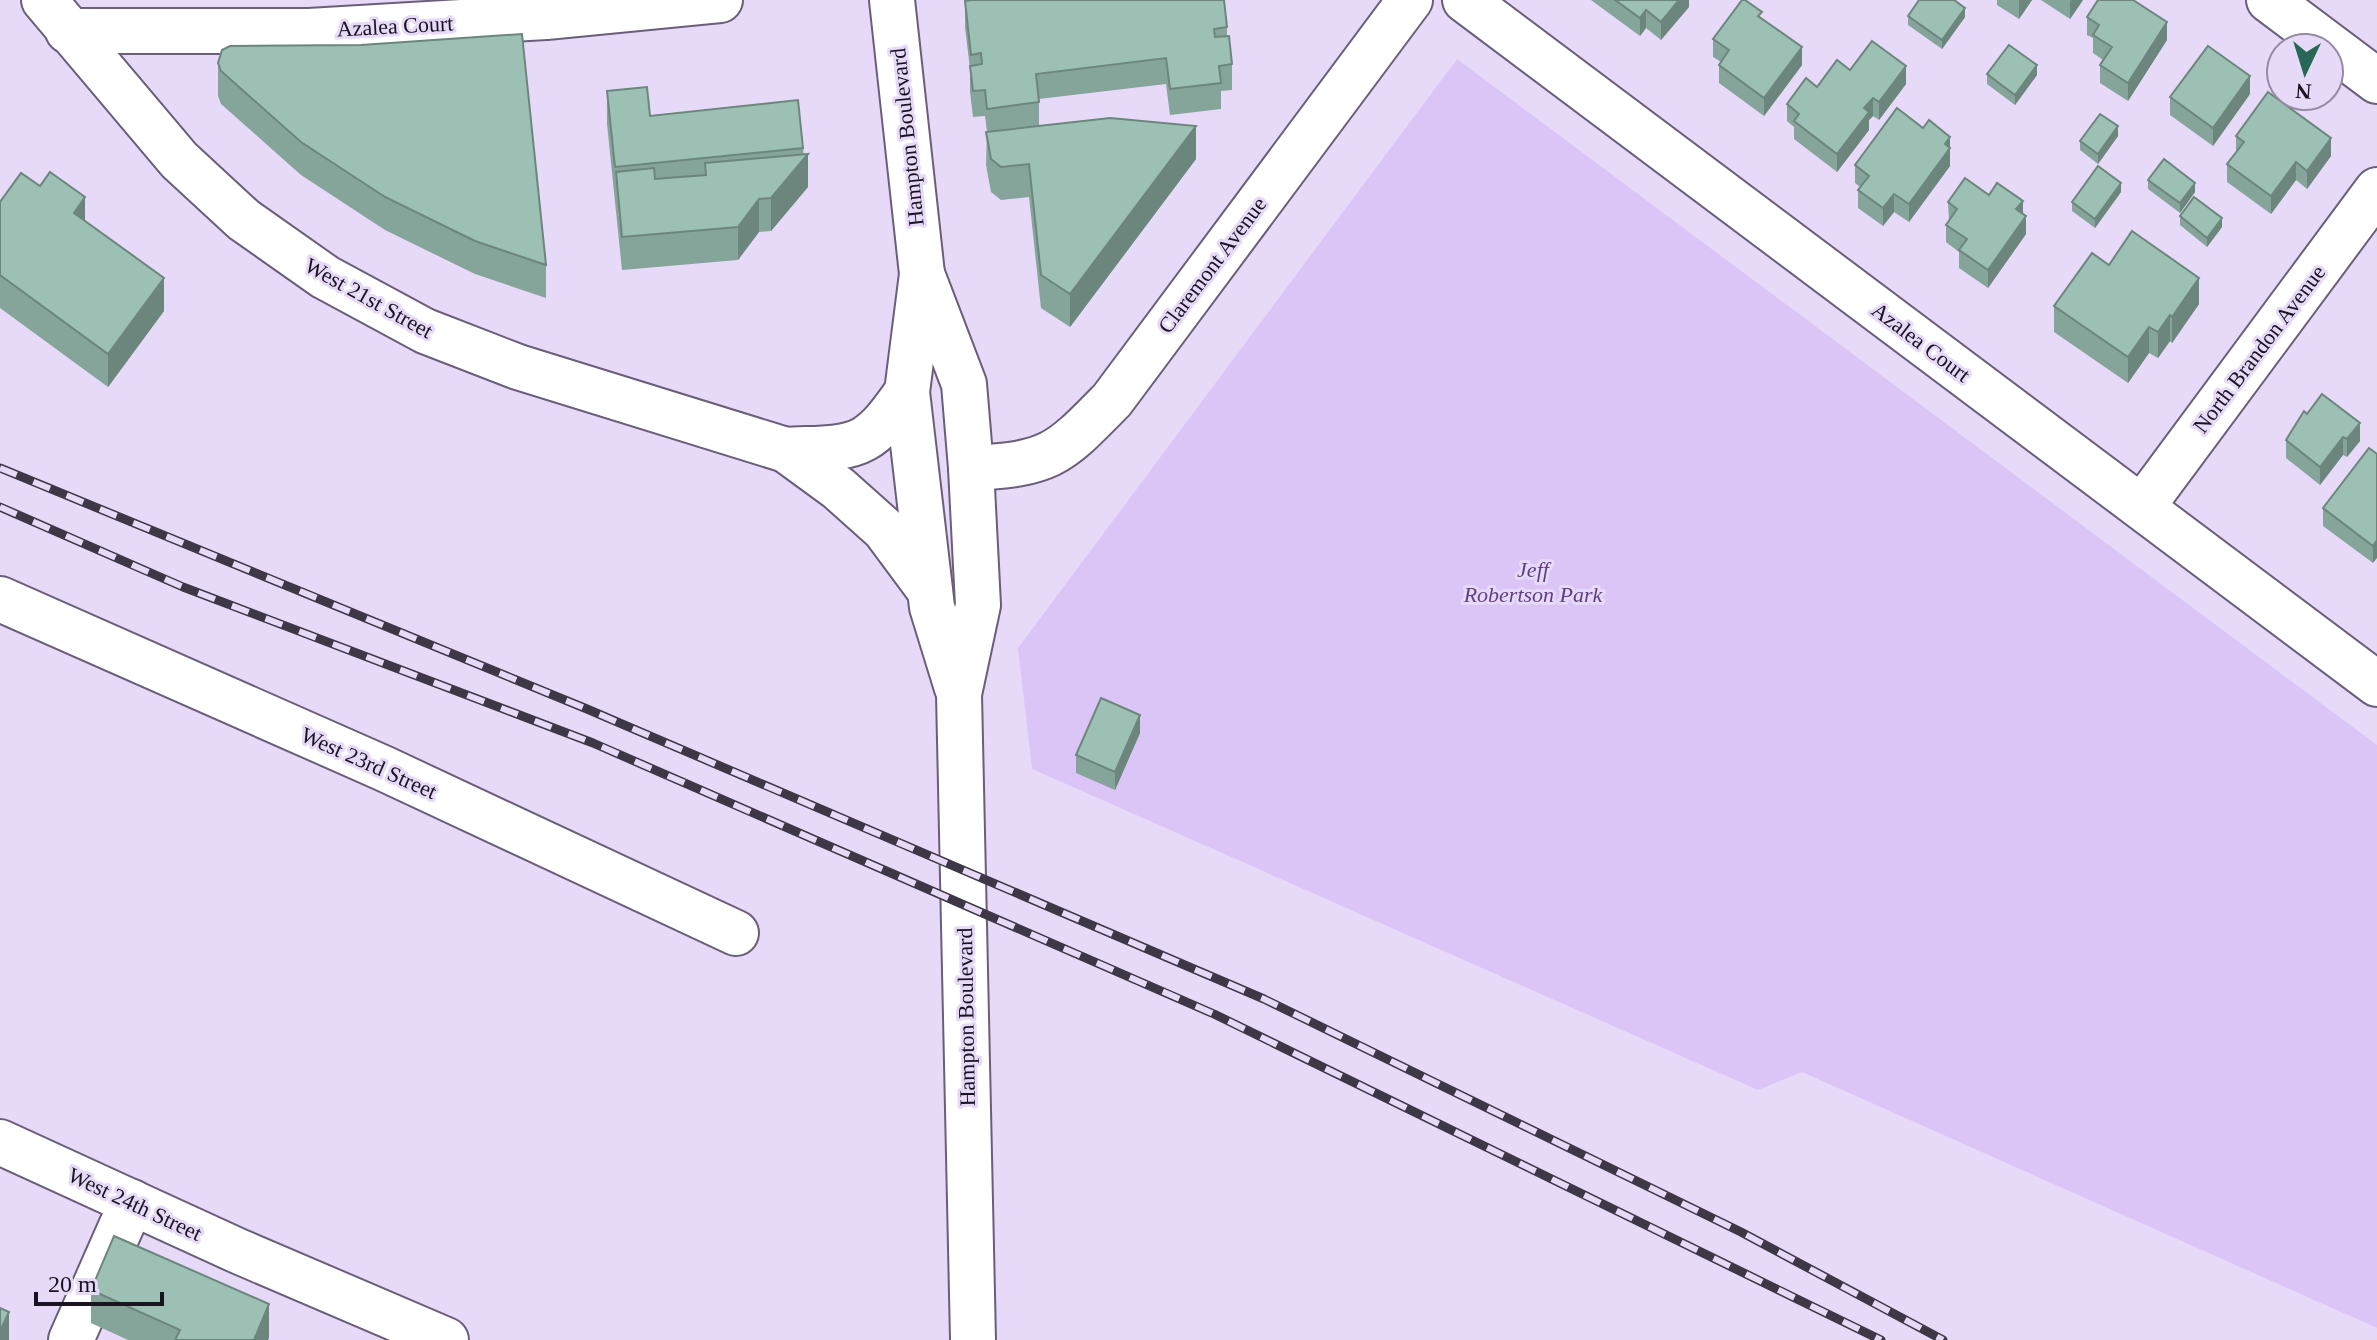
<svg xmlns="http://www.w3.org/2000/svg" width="2377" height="1340" viewBox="0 0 2377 1340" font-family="'Times New Roman',serif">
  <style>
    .green { fill: #dbc5f7 }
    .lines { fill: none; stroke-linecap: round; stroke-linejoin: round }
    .minor-casing { stroke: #6a5e79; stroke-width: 48 }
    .major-casing { stroke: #6a5e79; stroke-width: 48 }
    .minor { stroke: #fff; stroke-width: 44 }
    .major { stroke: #fff; stroke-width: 44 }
    .rail-casing { stroke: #3e3746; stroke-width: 9 }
    .rail { stroke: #e7daf9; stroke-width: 6; stroke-dasharray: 18; stroke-linecap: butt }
    .wall { fill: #86a59a }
    .shaded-wall { fill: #6d867d }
    .building { fill: #9cc0b3; stroke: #6d867d; stroke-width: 2 }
    .labels { text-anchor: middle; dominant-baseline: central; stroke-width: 6; stroke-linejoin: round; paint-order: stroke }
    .street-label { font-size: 22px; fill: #19141f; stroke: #e7daf9 }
    .park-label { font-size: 22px; font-style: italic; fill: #603e83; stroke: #e7daf9 }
  </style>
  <rect width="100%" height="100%" fill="#e7daf9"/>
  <polygon class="green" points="1457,59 2377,745 2377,1328 1802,1072 1758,1090 1032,769 1018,648"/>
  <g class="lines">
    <defs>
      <g id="minor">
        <polyline points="44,0 179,160 244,220 325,277 425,331 518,367 786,450 838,488 884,529 930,591"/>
        <polyline points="1465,0 2377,684"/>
        <polyline points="2269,0 2377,81"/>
        <polyline points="68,31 309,31 546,17 720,0"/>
        <path d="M786 450C810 448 843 451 864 439 882 429 895 408 907 392"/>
        <path d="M971 468C1051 464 1058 455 1112 400L1410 0"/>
        <polyline points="2142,507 2377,190"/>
        <polyline points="0,599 385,769 736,933"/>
        <polyline points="0,1142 238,1251 446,1340"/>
        <polyline points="71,1340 132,1202"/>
      </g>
      <g id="major">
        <polyline points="892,0 922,274 907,392 932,607 957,688"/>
        <polyline points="922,274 964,384 971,468 978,605 959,694 973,1340"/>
      </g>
    </defs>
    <use href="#minor" class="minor-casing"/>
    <use href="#major" class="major-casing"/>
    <use href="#minor" class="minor"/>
    <use href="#major" class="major"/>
    <defs>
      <g id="rail">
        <polyline points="0,468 587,709 1264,999 1741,1232 1943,1340"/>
        <polyline points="0,507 183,587 593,743 1214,1014 1881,1340"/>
      </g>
    </defs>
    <use href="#rail" class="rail-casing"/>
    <use href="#rail" class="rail"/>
  </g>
  <g class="wall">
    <polygon points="1591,0 1689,0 1689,7 1661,40 1646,28 1640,36"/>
    <polygon points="1997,0 2032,0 2019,19 1997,5"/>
    <polygon points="2041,0 2083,0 2070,19"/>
    <polygon points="965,1 1227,27 1227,36 1232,64 1232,90 1221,91 1221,109 1170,115 1166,84 1039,99 1039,126 1196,159 1070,327 1041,308 1029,197 1001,200 991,192 986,165 987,132 985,116 973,117 970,92 970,69 965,27"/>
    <polygon points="1908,16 1965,17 1942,49 1908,25"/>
    <polygon points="2087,17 2167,40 2128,101 2100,83 2100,65 2103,60 2093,53 2093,38 2087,35"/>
    <polygon points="1762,18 1802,65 1764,116 1719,83 1719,65 1721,62 1713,57 1713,39"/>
    <polygon points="218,63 546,265 546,298 475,274 385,230 301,175 221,104 218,96"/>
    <polygon points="1850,70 1906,84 1879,120 1873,116 1869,120 1869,130 1837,172 1794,139 1794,127 1787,121 1787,104"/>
    <polygon points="1987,74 2037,75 2015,105 1987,84"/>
    <polygon points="607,91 650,116 803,148 808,187 771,231 759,232 738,260 622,270 607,124"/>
    <polygon points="2250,94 2213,146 2170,115 2170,97"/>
    <polygon points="2118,136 2098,164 2080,150 2080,141"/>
    <polygon points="2236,136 2331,156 2307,189 2296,180 2271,214 2227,182 2227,164 2236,153"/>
    <polygon points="1950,137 1950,166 1909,222 1894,212 1883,226 1858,208 1858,190 1860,187 1855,183 1855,165"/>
    <polygon points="2148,180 2195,192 2180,213 2148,189"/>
    <polygon points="2121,192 2095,228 2072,211 2072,202"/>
    <polygon points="1989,195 2023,214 2026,234 1988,288 1959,268 1959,252 1946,242 1946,225 1949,221 1948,202"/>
    <polygon points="0,202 85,221 164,311 108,387 0,308"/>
    <polygon points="2180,216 2222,227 2207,247 2180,225"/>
    <polygon points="2109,265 2199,304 2172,343 2170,341 2158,358 2149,353 2128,383 2054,332 2054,306"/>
    <polygon points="2307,414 2360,441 2347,457 2343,455 2320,485 2286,458 2286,440"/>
    <polygon points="2377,454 2373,563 2323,526 2323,508"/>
    <polygon points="1140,733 1115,790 1076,773 1076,755"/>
    <polygon points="91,1290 269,1337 268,1340 128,1340 91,1323"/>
  </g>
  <g class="shaded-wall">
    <polygon points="1679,0 1689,0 1689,7 1661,40 1661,22"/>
    <polygon points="2020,0 2032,0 2019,19 2019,1"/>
    <polygon points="2071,0 2083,0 2070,19 2070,2"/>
    <polygon points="1965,8 1965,17 1942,49 1942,40"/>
    <polygon points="1646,10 1646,28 1640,36 1640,18"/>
    <polygon points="2167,22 2167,40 2128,101 2128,83"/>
    <polygon points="1802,47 1802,65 1764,116 1764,98"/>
    <polygon points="2037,65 2037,75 2015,105 2015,95"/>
    <polygon points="1906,66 1906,84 1879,120 1879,102"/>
    <polygon points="2250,76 2250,94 2213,146 2213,128"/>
    <polygon points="1873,98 1873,116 1869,120 1869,130 1837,172 1837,154 1864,108"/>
    <polygon points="1196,126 1196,159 1070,327 1070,294"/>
    <polygon points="2118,126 2118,136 2098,164 2098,154"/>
    <polygon points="1950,137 1950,166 1909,222 1909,204"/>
    <polygon points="2331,138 2331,156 2307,189 2307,171"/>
    <polygon points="808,154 808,187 771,231 771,198"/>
    <polygon points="2296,162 2296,180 2271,214 2271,196"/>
    <polygon points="2121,183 2121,192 2095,228 2095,219"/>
    <polygon points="2195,183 2195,192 2180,213 2180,203"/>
    <polygon points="1894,194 1894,212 1883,226 1883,208"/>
    <polygon points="85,197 85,230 74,213"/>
    <polygon points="759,199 759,232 738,260 738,227"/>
    <polygon points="2023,201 2023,218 2016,209"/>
    <polygon points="2026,216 2026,234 1988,288 1988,270"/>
    <polygon points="2222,218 2222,227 2207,247 2207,238"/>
    <polygon points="164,278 164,311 108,387 108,354"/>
    <polygon points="2199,278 2199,304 2172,343 2172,317"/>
    <polygon points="2170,315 2170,341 2158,358 2158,332"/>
    <polygon points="2149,327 2149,353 2128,383 2128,357"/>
    <polygon points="2360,423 2360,441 2347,457 2347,439"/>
    <polygon points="2343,437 2343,455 2320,485 2320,467"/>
    <polygon points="2377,540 2377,558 2373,563 2373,546"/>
    <polygon points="1140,715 1140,733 1115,790 1115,772"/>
    <polygon points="269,1304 269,1337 268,1340 254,1340"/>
    <polygon points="9,1312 9,1340 0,1340 0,1331"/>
  </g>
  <g class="building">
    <polygon points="973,0 1224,0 1227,27 1214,29 1215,37 1229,36 1232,64 1219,66 1221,83 1170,89 1166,58 1036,74 1039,102 987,109 985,90 973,91 970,66 982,64 981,53 971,55 965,1"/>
    <polygon points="1615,0 1679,0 1661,22 1646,10 1640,18"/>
    <polygon points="1742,0 1745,0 1762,12 1758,16 1802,47 1764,98 1719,65 1729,50 1713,39"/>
    <polygon points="1919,0 1954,0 1965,8 1942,40 1908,16"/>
    <polygon points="2098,0 2133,0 2167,22 2128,83 2100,65 2112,47 2093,35 2099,25 2087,17"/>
    <polygon points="522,34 546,265 475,241 385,197 301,142 221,71 218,63 222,50 230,46 361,45"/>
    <polygon points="1872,41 1906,66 1879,102 1873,98 1864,108 1869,112 1837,154 1794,121 1799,114 1787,104 1806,78 1817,87 1837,60 1850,70"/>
    <polygon points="2009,45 2037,65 2015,95 1987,74"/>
    <polygon points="2208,46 2250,76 2213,128 2170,97"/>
    <polygon points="647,87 650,116 798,100 803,148 615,167 607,91"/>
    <polygon points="2268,92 2331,138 2307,171 2296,162 2271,196 2227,164 2244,142 2236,136"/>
    <polygon points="1897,108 1923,128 1929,120 1950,137 1945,144 1950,148 1909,204 1894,194 1883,208 1858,190 1869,176 1855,165"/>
    <polygon points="2100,114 2118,126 2098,154 2080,141"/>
    <polygon points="1110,118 1196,126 1070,294 1041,275 1029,164 1001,167 991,159 986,132"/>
    <polygon points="808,154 771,198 759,199 738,227 622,237 616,172 654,168 655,179 706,175 705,163"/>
    <polygon points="2164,159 2195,183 2180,203 2148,180"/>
    <polygon points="2098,166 2121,183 2095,219 2072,202"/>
    <polygon points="50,172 85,197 74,213 164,278 108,354 0,275 0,202 21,173 40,186"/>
    <polygon points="1965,178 1989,195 1997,183 2023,201 2016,209 2026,216 1988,270 1959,250 1967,239 1946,225 1957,209 1948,202"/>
    <polygon points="2194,197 2222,218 2207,238 2180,216"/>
    <polygon points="2132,231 2199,278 2172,317 2170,315 2158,332 2149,327 2128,357 2054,306 2092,253 2109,265"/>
    <polygon points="2322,394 2360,423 2347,439 2343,437 2320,467 2286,440 2304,411 2307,414"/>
    <polygon points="2369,448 2377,454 2377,540 2373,546 2323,508"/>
    <polygon points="1101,698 1140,715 1115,772 1076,755"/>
    <polygon points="114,1236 269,1304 254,1340 175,1340 180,1330 91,1290"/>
    <polygon points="0,1308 9,1312 0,1331"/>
  </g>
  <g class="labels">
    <g class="street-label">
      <text transform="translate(395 26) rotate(-3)">Azalea Court</text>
      <text transform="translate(907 137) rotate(-96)">Hampton Boulevard</text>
      <text transform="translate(1212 265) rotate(-53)">Claremont Avenue</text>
      <text transform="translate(369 298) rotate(29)">West 21st Street</text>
      <text transform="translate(1921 342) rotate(37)">Azalea Court</text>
      <text transform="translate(2259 349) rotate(-53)">North Brandon Avenue</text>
      <text transform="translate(369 763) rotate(24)">West 23rd Street</text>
      <text transform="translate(966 1017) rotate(-91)">Hampton Boulevard</text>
      <text transform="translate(135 1204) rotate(25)">West 24th Street</text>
    </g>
    <g class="park-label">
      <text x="1533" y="569">Jeff<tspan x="1533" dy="25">Robertson Park</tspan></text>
    </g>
  </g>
  <g transform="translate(2305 72) rotate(184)"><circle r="38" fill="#e7daf9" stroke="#958ba2" stroke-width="2"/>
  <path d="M0-6L14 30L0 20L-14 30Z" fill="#276755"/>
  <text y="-12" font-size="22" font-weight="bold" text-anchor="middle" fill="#19141f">N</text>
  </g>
  <path d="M36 1292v12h126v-12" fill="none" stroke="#19141f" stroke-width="4"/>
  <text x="48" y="1292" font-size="24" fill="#19141f" stroke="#e7daf9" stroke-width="6" paint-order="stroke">20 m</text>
</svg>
